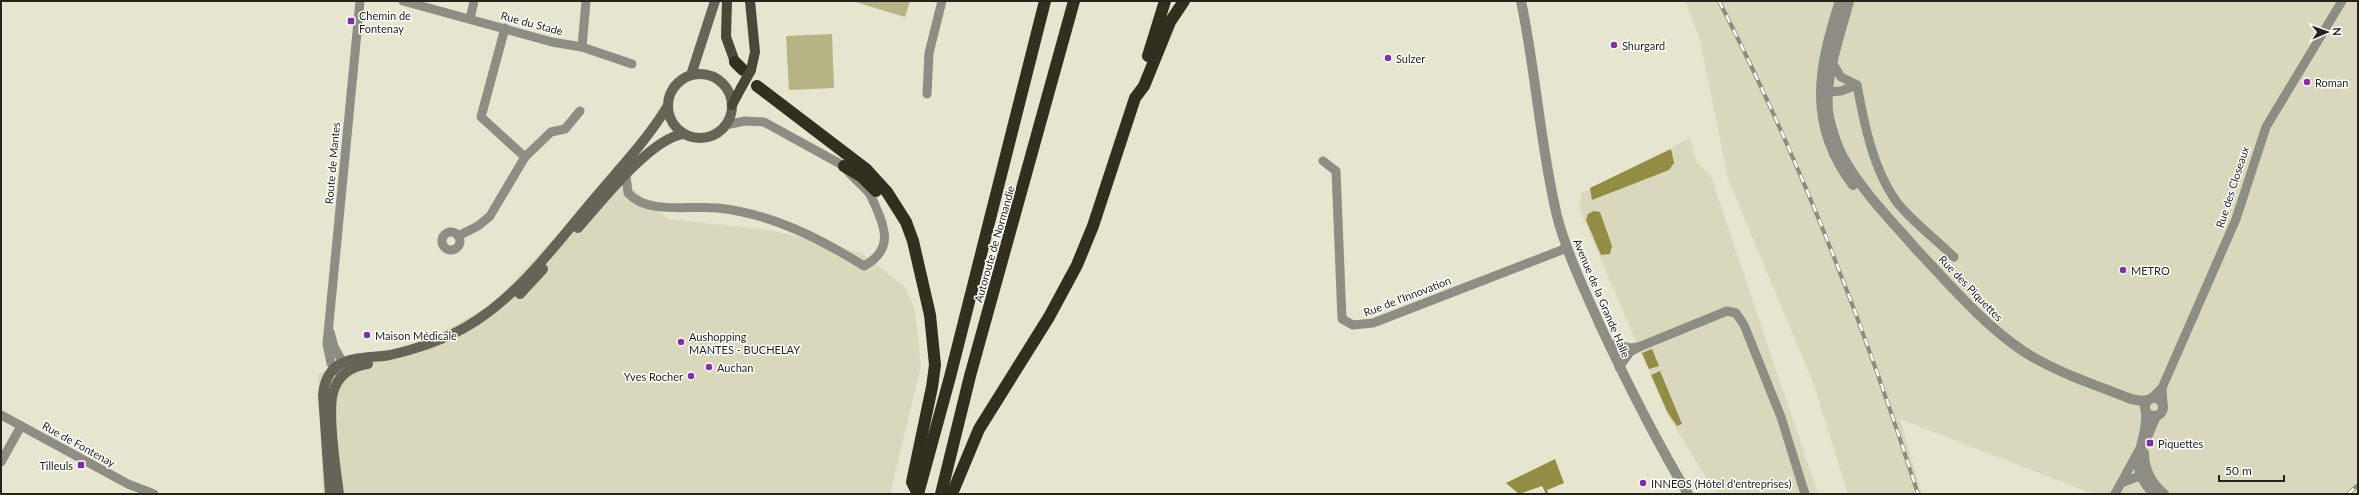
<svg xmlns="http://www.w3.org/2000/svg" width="2359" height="495" viewBox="0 0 2359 495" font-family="Lato,sans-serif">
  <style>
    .built { fill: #d9d8bc }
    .green { fill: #b6b384 }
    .water { fill: #928c44 }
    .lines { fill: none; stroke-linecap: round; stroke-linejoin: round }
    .stream { stroke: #928c44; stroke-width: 2.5 }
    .minor { stroke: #8d8d84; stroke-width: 9 }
    .tertiary { stroke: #8d8d84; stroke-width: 10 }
    .secondary { stroke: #656457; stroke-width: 10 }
    .primary { stroke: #484738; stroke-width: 10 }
    .motorway { stroke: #31301f; stroke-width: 12 }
    .rail-casing { stroke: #8d8c7d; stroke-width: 4 }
    .rail { stroke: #fff; stroke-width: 2.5; stroke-dasharray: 8; stroke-linecap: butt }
    .primary-bridge { stroke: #484738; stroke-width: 10 }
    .poi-dot { fill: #8130a0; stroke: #fff; stroke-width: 1.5 }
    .labels { text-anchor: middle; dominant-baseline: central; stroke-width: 3; stroke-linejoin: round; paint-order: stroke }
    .poi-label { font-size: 11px; fill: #24241c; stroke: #fff; text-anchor: start }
    .street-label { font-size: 11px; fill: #24241c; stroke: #fff }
  </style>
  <rect width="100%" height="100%" fill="#e6e5cf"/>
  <g class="built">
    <polygon points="1685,1 2358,1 2358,494 2093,494 1900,419 1922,494 1848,494 1814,385 1728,179 1700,40"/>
    <polygon points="1690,138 1697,163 1710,174 1818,494 1716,494 1667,414 1579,208 1582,193"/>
    <polygon points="618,175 668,219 770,230 862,253 905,287 915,310 921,366 890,494 323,494 318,374 343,363 416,346 492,305 543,250"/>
  </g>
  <g class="green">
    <polygon points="852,1 910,1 905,17"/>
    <polygon points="832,34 834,88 789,90 786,36"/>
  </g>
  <g class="water">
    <polygon points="1671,149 1674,163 1669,170 1592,200 1590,188"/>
    <polygon points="1594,211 1600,212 1612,246 1610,254 1601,255 1586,220 1588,214"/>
    <polygon points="1652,349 1659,366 1649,369 1642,353"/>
    <polygon points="1660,371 1682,424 1677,426 1668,413 1651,375"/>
    <polygon points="1555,459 1564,483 1545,491 1542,486 1519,494 1506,483"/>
  </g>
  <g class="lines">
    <polyline class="stream" points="1545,488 1547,494"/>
    <g class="minor">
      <polyline points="403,1 552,42 582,47 632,64"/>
      <polyline points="470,19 474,1"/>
      <polyline points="582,47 586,1"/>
      <path d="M1833 64 1841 77 1857 85C1864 123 1873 169 1896 201 1909 219 1937 240 1954 257"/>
      <polyline points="1824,87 1827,92 1841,91 1857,85"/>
      <polyline points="927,94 929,53 942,1"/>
      <polyline points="525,157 551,132 565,129 580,111"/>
      <polyline points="1323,161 1336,171 1342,319 1353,325 1373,323 1567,248"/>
      <path d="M626 176 628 193C647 215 691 205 718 208 772 214 819 238 864 266 893 250 886 229 875 205 873 201 872 197 869 193 861 183 851 177 844 166L764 122 745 121 725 125"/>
      <circle cx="451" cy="241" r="9"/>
      <polyline points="458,236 478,226 490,216 525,157 481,117 505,28"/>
      <polyline points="330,332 334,347 346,368"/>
      <polyline points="1609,344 1631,348 1638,347"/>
      <polyline points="1619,367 1630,352 1641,346 1727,311 1736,313 1744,325 1781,417 1805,494"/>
      <polyline points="342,376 331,363 327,344 360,1"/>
      <polyline points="2162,388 2163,404"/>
      <polyline points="2152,398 2162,388 2236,219 2266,127 2342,1"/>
      <polyline points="1,415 128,484 154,494"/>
      <polyline points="1,462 21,426"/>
      <polyline points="2121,483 2147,473"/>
      <polyline points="2115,494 2138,452"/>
    </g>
    <g class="tertiary">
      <path d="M1521 1C1536 72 1540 145 1557 216 1567 254 1584 289 1600 325 1627 383 1655 439 1688 494"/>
      <path d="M1840 1C1818 69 1807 124 1853 185"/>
      <path d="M1849 1C1840 36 1825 74 1828 111 1830 125 1836 144 1843 157 1862 191 1890 219 1916 249 1950 285 1982 323 2023 351 2057 373 2094 384 2131 399L2142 401 2148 400"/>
      <circle cx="2154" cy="407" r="9"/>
      <path d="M2146 413C2149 446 2122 461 2154 494"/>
      <polyline points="2147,437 2156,416"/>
      <path d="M2144 453C2144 470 2151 483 2164 494"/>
    </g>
    <g class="secondary">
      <circle cx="700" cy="106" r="32"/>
      <polyline points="691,75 715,1"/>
      <path d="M578 228C601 202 650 139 683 134"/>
      <polyline points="520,294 543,269"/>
      <path d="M330 494 323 395C324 384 328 373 337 366 351 356 373 358 390 355 416 349 443 340 466 327 519 296 555 245 594 199 619 169 647 140 667 107"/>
      <path d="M339 494C336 471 327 414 333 393 337 376 351 366 368 364"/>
    </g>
    <g class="primary">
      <polyline points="727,1 726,37 735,62"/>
      <polyline points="750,1 755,52 751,70"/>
      <polyline points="732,105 741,88"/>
    </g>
    <g class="motorway">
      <polyline points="1148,56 1165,1"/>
      <polyline points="735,62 743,70"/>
      <polyline points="757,86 866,169 887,192 906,222 913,241 930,315 935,365 932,387 912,482 918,494"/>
      <polyline points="844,166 861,176 876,191"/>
      <polyline points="918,494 950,377 1045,1"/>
      <polyline points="941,494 970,376 1074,1"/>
      <polyline points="949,494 954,489 979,429 1049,317 1077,265 1093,226 1135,98 1144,86 1170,22 1184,1"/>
    </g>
    <defs>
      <g id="rail">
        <path d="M1719 1C1800 159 1864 325 1918 494"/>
        <polyline points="2348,494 2358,485"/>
      </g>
    </defs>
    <use href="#rail" class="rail-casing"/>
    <use href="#rail" class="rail"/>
    <polyline class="primary-bridge" points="741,88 751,70"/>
  </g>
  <g class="poi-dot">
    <rect x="347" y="17" width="8" height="8" rx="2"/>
    <circle cx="1614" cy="45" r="4"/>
    <circle cx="1388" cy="58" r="4"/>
    <circle cx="2307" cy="82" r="4"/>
    <circle cx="2123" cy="270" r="4"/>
    <circle cx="367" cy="335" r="4"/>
    <circle cx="681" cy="342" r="4"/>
    <circle cx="709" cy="367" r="4"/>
    <circle cx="691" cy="376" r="4"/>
    <rect x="2146" y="439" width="8" height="8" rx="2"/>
    <rect x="77" y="461" width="8" height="8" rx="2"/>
    <circle cx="1643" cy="483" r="4"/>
  </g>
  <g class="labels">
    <g class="poi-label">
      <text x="359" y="15">Chemin de<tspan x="359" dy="13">Fontenay</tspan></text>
      <text x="1622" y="45">Shurgard</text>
      <text x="1396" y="58">Sulzer</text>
      <text x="2315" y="82">Roman</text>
      <text x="2131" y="270">METRO</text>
      <text x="375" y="335">Maison Médicale</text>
      <text x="689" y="336">Aushopping<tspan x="689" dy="13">MANTES - BUCHELAY</tspan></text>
      <text x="717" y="367">Auchan</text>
      <text x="683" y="376" text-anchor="end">Yves Rocher</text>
      <text x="2158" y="443">Piquettes</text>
      <text x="73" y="465" text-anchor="end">Tilleuls</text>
      <text x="1651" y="483">INNEOS (Hôtel d'entreprises)</text>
    </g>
    <g class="street-label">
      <text transform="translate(532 23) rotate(15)">Rue du Stade</text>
      <text transform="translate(332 163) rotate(-85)">Route de Mantes</text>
      <text transform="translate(2232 187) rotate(-72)">Rue des Closeaux</text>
      <text transform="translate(994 244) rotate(-74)">Autoroute de Normandie</text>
      <text transform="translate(1971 288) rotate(46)">Rue des Piquettes</text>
      <text transform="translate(1407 296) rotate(-21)">Rue de l'Innovation</text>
      <text transform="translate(1602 298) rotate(67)">Avenue de la Grande Halle</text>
      <text transform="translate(79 444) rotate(29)">Rue de Fontenay</text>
    </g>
  </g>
  <rect width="2359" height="495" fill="none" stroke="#24241c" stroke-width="4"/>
  <g transform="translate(2327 32) rotate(88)" stroke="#ffffff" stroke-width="3" paint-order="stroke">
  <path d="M0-3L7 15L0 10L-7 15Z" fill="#24241c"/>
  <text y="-6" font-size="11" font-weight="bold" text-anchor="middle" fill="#24241c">N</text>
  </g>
  <path d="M2219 475v6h65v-6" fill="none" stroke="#24241c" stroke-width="2"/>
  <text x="2225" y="475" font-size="12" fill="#24241c" stroke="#ffffff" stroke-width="3" paint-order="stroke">50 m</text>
</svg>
